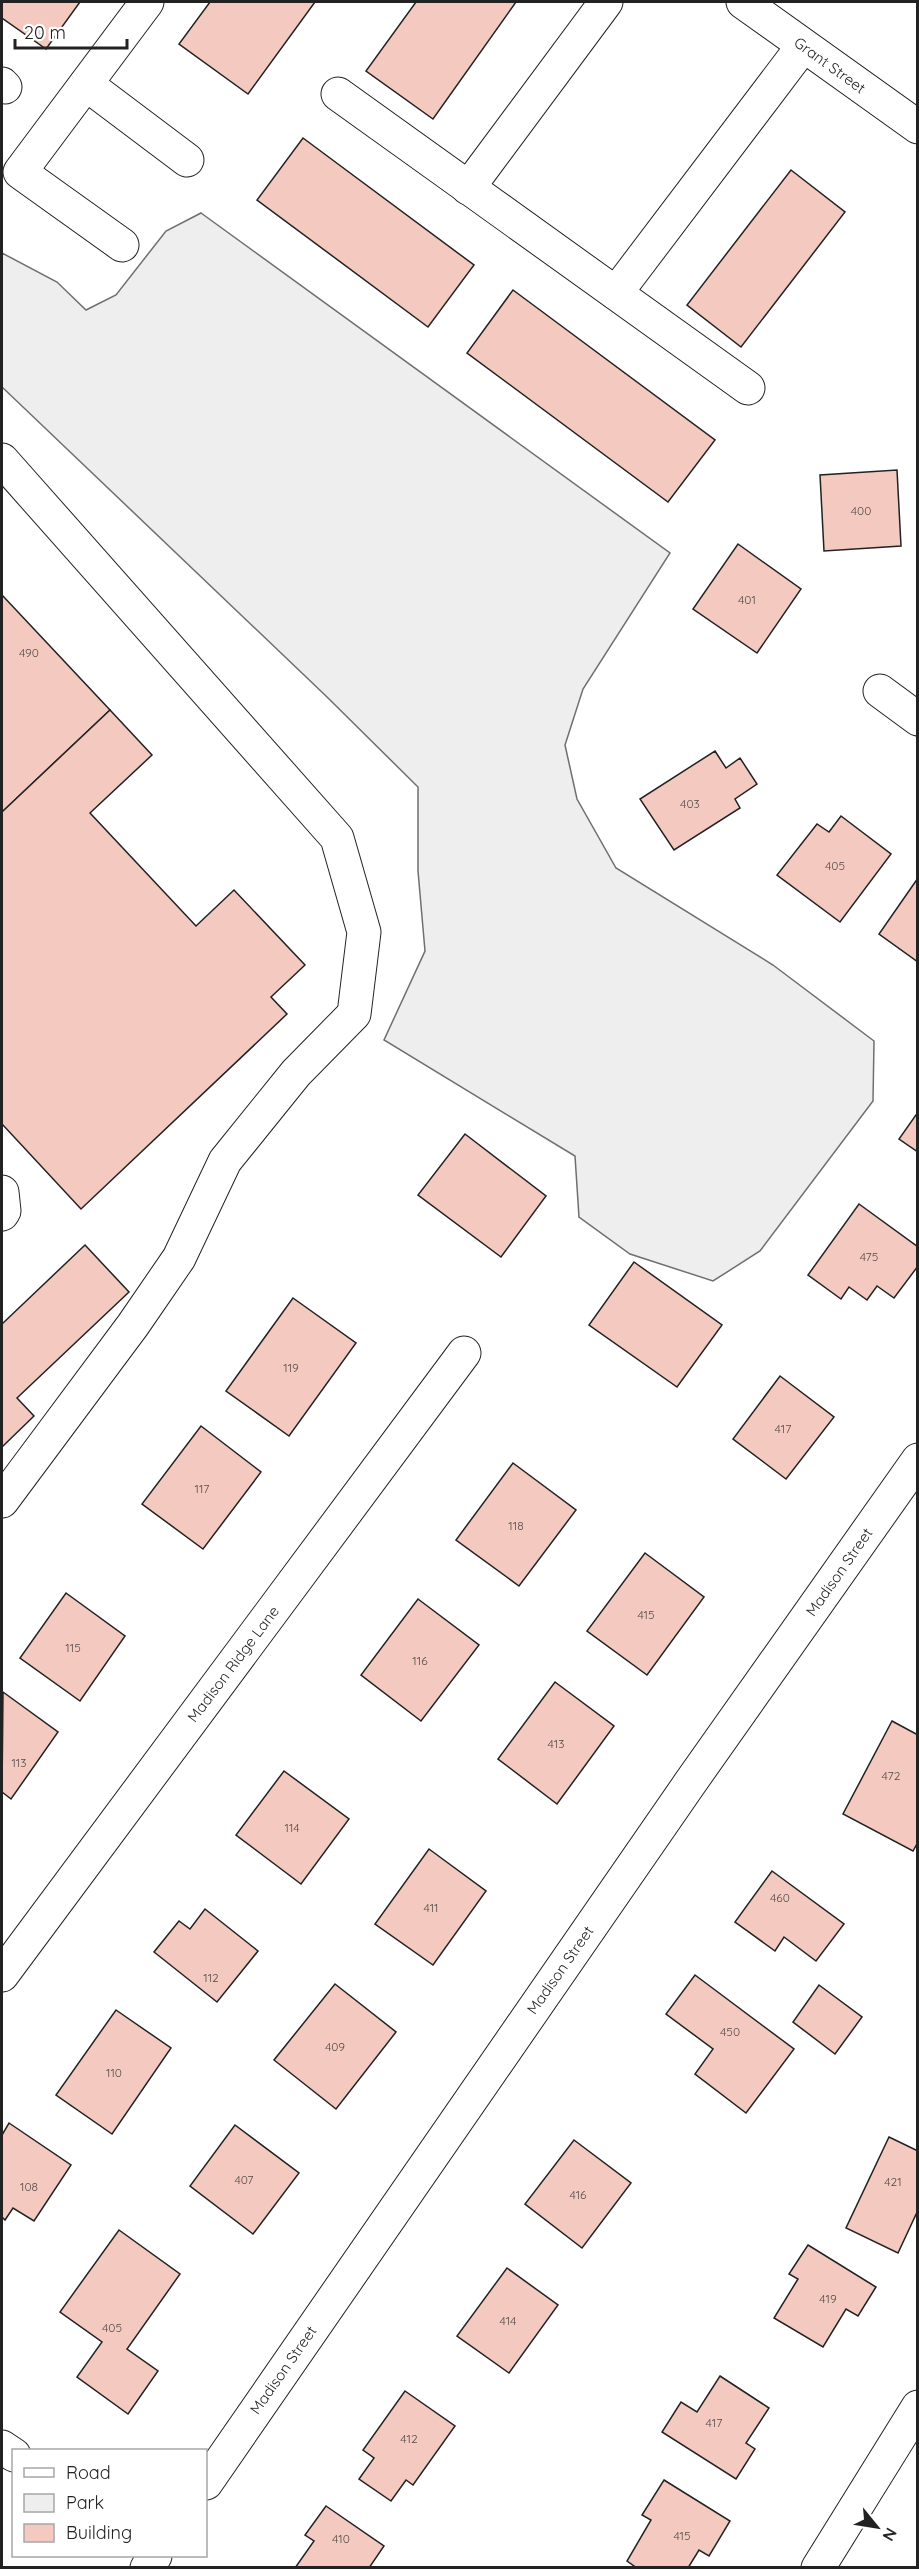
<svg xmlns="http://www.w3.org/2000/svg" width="919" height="2569" viewBox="0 0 919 2569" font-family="Quicksand,sans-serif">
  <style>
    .green { fill: #eee; stroke: #6f6f6f; stroke-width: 1.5 }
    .building { fill: #f3c9c0; stroke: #222; stroke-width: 1.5 }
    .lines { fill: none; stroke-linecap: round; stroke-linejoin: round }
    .minor-casing { stroke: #222; stroke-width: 35 }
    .minor { stroke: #fff; stroke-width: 33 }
    .labels { text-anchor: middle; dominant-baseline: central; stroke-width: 4.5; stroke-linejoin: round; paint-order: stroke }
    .number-label { font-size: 12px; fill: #564c4a }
    .street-label { font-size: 15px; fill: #222; stroke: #fff }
  </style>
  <rect width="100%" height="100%" fill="#fff"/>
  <polygon class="green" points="201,213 670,553 583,689 565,745 577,799 616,868 773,965 874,1041 873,1101 760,1251 713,1281 630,1254 579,1217 575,1156 384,1040 425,951 418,871 418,787 326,696 2,387 2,253 57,282 86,310 116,295 166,231"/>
  <g class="building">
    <polygon points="2,2 80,2 46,49 2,18"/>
    <polygon points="210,2 315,2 248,94 179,44"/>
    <polygon points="416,2 516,2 433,119 366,71"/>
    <polygon points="303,138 474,265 428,327 257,200"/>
    <polygon points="791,170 845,212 741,347 687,305"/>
    <polygon points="513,290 715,440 668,502 467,353"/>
    <polygon points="897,470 901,546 824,551 820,475"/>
    <polygon points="738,544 801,589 757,653 693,609"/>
    <polygon points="2,595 110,710 2,812"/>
    <polygon points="110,710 152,755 90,813 196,926 234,890 305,965 271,997 287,1014 81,1209 2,1124 2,812"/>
    <polygon points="715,751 726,768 740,758 757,784 735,799 740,808 674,850 640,799"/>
    <polygon points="841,816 891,854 840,922 777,875 817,824 829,832"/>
    <polygon points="918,878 918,962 879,934"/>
    <polygon points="918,1112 918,1152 899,1139"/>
    <polygon points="465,1134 546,1196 501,1257 418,1195"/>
    <polygon points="859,1204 918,1247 918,1266 894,1298 877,1286 867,1300 849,1287 841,1299 808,1275"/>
    <polygon points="85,1245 129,1292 17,1398 34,1416 2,1447 2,1324"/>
    <polygon points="634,1262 722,1325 677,1387 589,1325"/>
    <polygon points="293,1298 356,1343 289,1436 226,1391"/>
    <polygon points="780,1376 834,1417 786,1479 733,1439"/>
    <polygon points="201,1426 261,1472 203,1549 142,1504"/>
    <polygon points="513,1463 576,1510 519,1586 456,1540"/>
    <polygon points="645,1553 704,1597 647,1675 587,1631"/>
    <polygon points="66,1593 125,1636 80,1701 20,1658"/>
    <polygon points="418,1599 479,1645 421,1721 361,1675"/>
    <polygon points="555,1682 614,1726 557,1804 498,1759"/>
    <polygon points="3,1692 58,1732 11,1799 2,1792"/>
    <polygon points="892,1721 918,1735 918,1842 913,1851 843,1814"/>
    <polygon points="284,1771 349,1819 301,1884 236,1835"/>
    <polygon points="429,1849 486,1891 433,1965 375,1924"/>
    <polygon points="772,1871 844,1924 816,1961 784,1937 775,1951 735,1922"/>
    <polygon points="205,1909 258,1951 217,2002 154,1952 179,1921 190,1929"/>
    <polygon points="695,1975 794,2049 746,2113 695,2074 713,2049 666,2014"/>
    <polygon points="335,1984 396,2032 336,2109 274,2060"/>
    <polygon points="819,1985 862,2017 835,2054 793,2022"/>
    <polygon points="116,2010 171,2048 112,2134 56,2095"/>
    <polygon points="9,2123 71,2165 34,2221 13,2208 5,2220 2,2217 2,2135"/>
    <polygon points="235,2125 299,2173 253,2234 190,2186"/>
    <polygon points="889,2137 918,2151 918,2210 898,2253 846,2228"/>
    <polygon points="574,2140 631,2183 582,2248 525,2204"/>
    <polygon points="119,2230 180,2274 127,2349 158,2371 128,2414 77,2377 102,2342 60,2312"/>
    <polygon points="808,2245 876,2287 858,2316 846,2309 823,2347 774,2318 798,2279 789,2274"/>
    <polygon points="507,2268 558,2305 509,2373 457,2336"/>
    <polygon points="720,2376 769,2408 746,2443 755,2449 736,2479 662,2432 681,2402 697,2412"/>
    <polygon points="405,2391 455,2426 413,2485 406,2480 391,2501 359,2479 374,2458 363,2450"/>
    <polygon points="664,2480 730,2521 709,2556 699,2550 688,2568 637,2568 627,2561 651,2520 642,2515"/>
    <polygon points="326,2506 384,2546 369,2568 295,2568 314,2541 305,2535"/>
  </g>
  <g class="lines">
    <defs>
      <g id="minor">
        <polyline points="743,2 918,127"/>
        <polyline points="2,84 5,87"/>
        <polyline points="86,84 187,160"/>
        <polyline points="338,94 748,388"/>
        <polyline points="468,188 606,2"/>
        <polyline points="122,245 20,172 147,2"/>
        <polyline points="616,293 803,46"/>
        <polyline points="2,460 337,838 364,932 354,1014 296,1073 225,1161 179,1258 133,1325 2,1501"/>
        <polyline points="880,691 918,719"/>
        <polyline points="2,1192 4,1211 2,1214"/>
        <polyline points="2,1975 464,1353"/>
        <polyline points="2,2447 14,2455"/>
        <polyline points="206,2483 690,1783 918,1460"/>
        <polyline points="147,2568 155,2556"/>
        <polyline points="818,2568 918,2407"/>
      </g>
    </defs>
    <use href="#minor" class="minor-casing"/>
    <use href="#minor" class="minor"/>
  </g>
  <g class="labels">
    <g class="number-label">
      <text x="861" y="510">400</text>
      <text x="747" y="599">401</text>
      <text x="29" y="652">490</text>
      <text x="690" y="803">403</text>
      <text x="835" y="865">405</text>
      <text x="869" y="1256">475</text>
      <text x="291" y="1367">119</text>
      <text x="783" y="1428">417</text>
      <text x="202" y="1488">117</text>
      <text x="516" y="1525">118</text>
      <text x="646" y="1614">415</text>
      <text x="73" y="1647">115</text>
      <text x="420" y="1660">116</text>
      <text x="556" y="1743">413</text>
      <text x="19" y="1762">113</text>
      <text x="891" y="1775">472</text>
      <text x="292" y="1827">114</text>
      <text x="780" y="1897">460</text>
      <text x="431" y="1907">411</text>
      <text x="211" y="1977">112</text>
      <text x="730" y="2031">450</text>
      <text x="335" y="2046">409</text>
      <text x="114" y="2072">110</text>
      <text x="244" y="2179">407</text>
      <text x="893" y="2181">421</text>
      <text x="29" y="2186">108</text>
      <text x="578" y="2194">416</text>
      <text x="828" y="2298">419</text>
      <text x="508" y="2320">414</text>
      <text x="112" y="2327">405</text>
      <text x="714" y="2422">417</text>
      <text x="409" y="2438">412</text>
      <text x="682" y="2535">415</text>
      <text x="341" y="2538">410</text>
    </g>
    <g class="street-label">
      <text transform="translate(830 65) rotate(36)">Grant Street</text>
      <text transform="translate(839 1572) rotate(-55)">Madison Street</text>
      <text transform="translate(233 1664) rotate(-53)">Madison Ridge Lane</text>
      <text transform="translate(560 1970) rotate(-55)">Madison Street</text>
      <text transform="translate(283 2370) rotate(-55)">Madison Street</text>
    </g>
  </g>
  <rect width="919" height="2569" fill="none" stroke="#222222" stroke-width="6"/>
  <rect x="12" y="2449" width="195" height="108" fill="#ffffff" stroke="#a7a7a7" stroke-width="1.5"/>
  <rect x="24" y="2468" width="30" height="9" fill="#ffffff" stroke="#a7a7a7" stroke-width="1.5"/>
  <text x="66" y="2479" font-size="18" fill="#222222">Road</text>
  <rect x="24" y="2494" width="30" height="18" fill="#eeeeee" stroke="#a7a7a7" stroke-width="1.5"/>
  <text x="66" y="2509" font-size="18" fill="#222222">Park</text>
  <rect x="24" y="2524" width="30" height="18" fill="#f3c9c0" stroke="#a7a7a7" stroke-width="1.5"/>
  <text x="66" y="2539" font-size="18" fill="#222222">Building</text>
  <g transform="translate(877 2527) rotate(120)" stroke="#ffffff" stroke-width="4.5" paint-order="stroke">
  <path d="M0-4.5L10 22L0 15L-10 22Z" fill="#222222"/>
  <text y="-9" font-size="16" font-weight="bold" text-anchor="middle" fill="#222222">N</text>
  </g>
  <path d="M15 39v9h112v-9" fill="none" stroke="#222222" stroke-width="3"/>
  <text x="24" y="39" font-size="18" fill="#222222" stroke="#ffffff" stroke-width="4.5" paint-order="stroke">20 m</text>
</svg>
